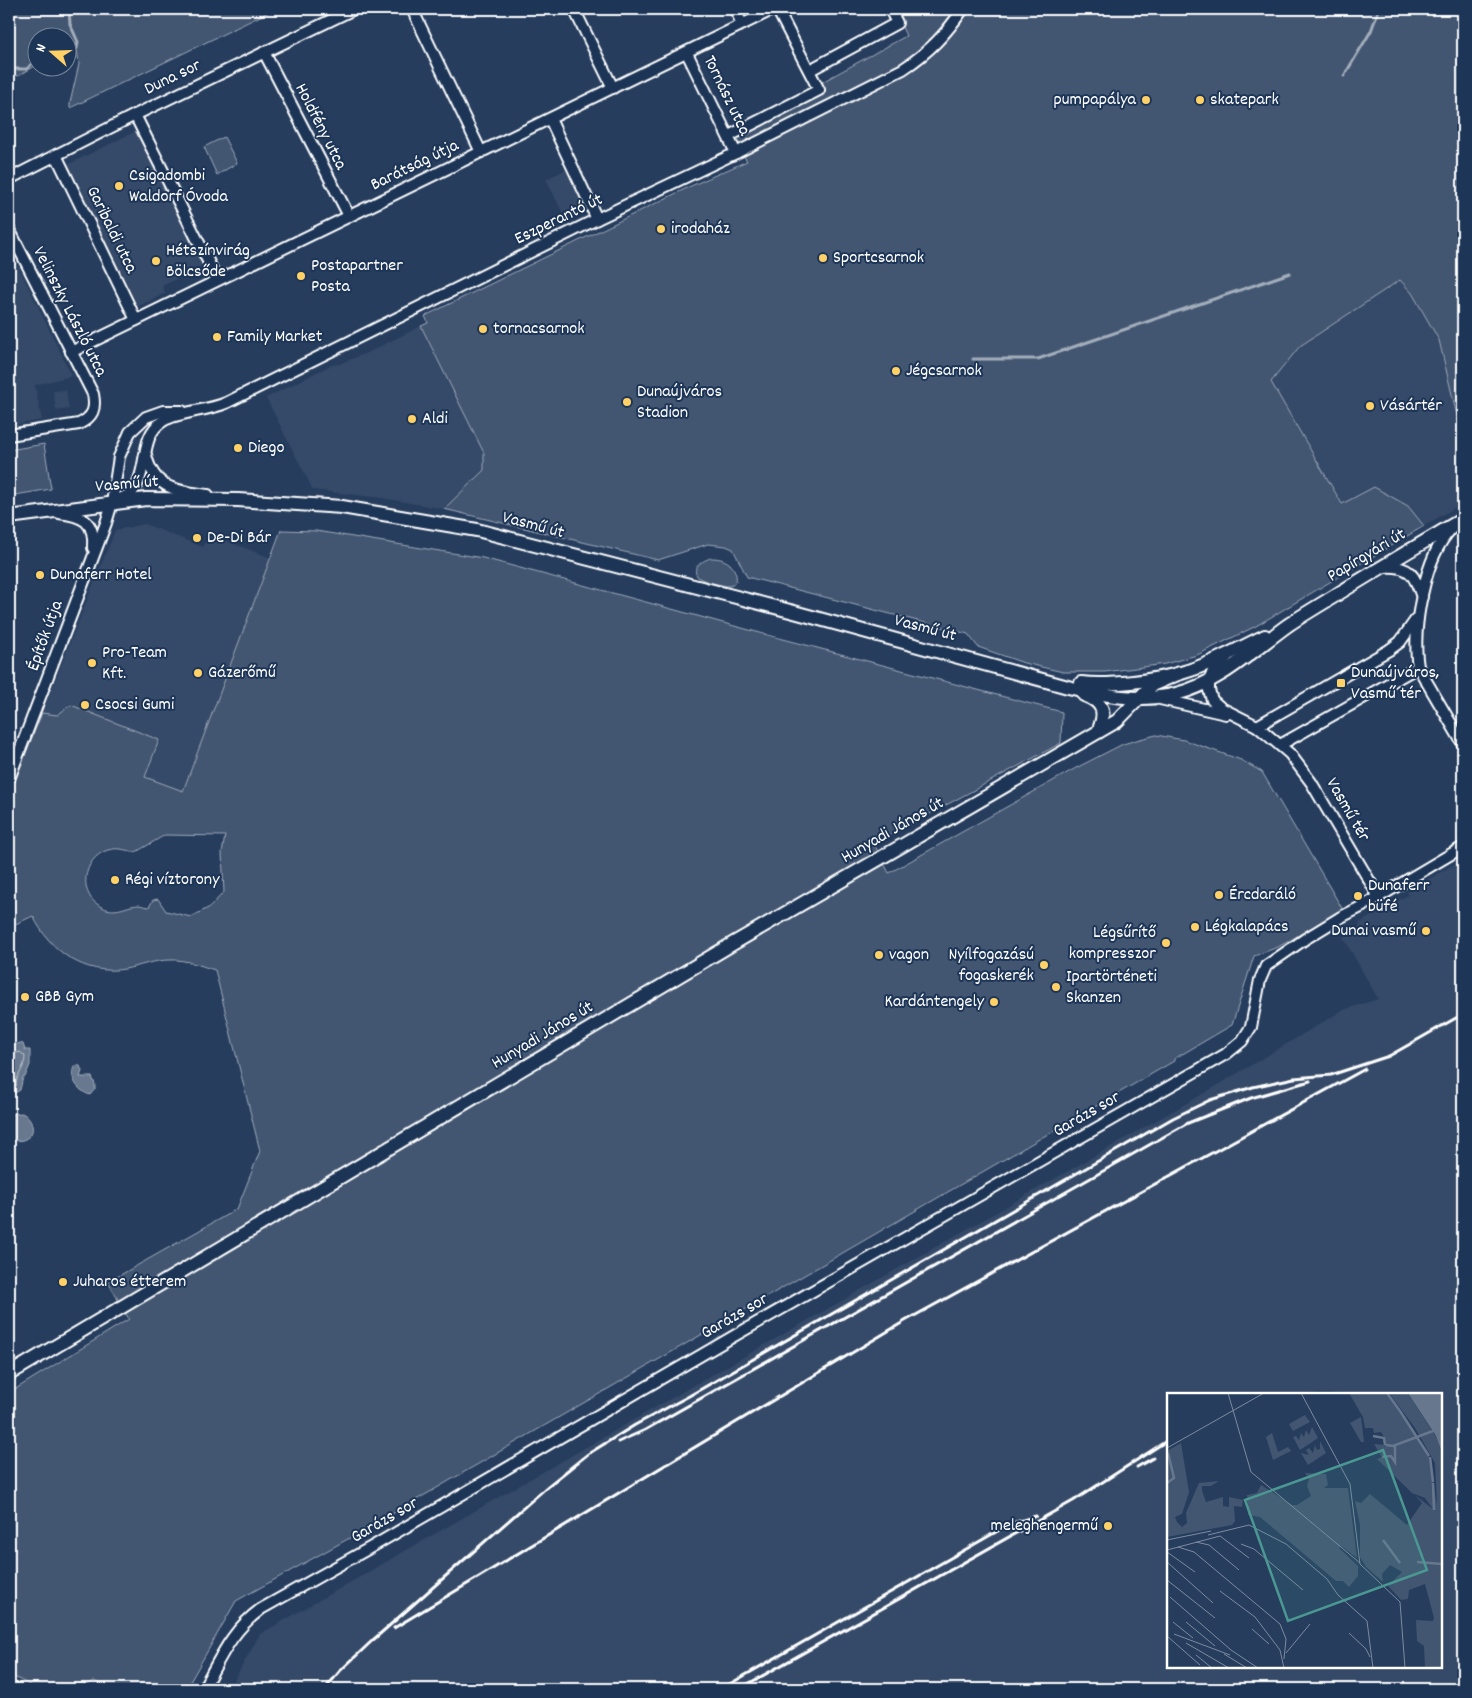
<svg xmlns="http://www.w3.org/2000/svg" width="1472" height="1698" viewBox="0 0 1472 1698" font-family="Dekko,sans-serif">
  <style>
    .built { fill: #344a68; fill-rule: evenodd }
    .green { fill: #425672; stroke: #a0aab8; fill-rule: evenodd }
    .water { fill: #67788e; stroke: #a4aebb }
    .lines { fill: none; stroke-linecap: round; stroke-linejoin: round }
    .shore { stroke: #c2c9d2; stroke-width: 1 }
    .stream { stroke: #a4aebb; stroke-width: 3 }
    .minor-casing { stroke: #fff; stroke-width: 14 }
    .tertiary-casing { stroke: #fff; stroke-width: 16 }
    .minor { stroke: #1d3557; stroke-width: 10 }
    .tertiary { stroke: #1d3557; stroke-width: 12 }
    .rail { stroke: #fff; stroke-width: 3 }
    .poi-dot { fill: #ffd166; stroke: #1d3557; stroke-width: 2 }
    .labels { text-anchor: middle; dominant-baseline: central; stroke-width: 4; stroke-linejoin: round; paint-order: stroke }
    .street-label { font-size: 18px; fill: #fff; stroke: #1d3557 }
    .poi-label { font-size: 18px; fill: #fff; stroke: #1d3557; text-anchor: start }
    .inset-river { fill: none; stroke: #67788e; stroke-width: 2.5 }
    .inset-road { fill: none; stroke: #7d8b9e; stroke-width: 1 }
    .view { fill: #4b9892; fill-opacity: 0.15; stroke: #4b9892; stroke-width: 2.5 }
    .inset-edge { fill: none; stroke: #fff; stroke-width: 2.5 }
  </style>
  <rect width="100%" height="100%" fill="#263d5e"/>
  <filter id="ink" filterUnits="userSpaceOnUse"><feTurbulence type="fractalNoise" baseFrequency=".02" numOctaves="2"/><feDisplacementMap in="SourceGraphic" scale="10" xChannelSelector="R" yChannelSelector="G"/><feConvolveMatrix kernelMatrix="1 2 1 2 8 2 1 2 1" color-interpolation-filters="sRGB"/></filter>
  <g filter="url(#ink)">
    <g class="built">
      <polygon points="138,130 203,266 162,286 166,293 134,308 65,166"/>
      <polygon points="569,168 590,208 566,220 546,179"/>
      <polygon points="9,247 72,376 35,385 42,420 9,426"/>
      <polygon points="1400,280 1412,293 1439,340 1459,424 1463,432 1463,503 1424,526 1408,506 1342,504 1271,382 1300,346"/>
      <polygon points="421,326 484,453 485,470 444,509 382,498 313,490 266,398 331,365 339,364 371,351"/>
      <polygon points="66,390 69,409 56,411 53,391"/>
      <polygon points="145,524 203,547 209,534 271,558 183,791 145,777 159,740 57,715 42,713 115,530"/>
      <path d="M1463 859V1689H229L260 1634 1206 1092 1343 1010 1378 999 1343 937 1360 926 1359 923 1408 895 1407 892ZM1168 1394H1441V1667H1168Z"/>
    </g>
    <g class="green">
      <polygon points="9,9 275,9 70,108 70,103 79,64 76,43 68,47 68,38 38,38 37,65 18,76 9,73"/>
      <polygon points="894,9 1463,9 1463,432 1459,424 1439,340 1412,293 1400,280 1300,346 1271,382 1342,504 1374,487 1408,506 1424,526 1256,626 1197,655 1165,664 1105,672 1063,672 1024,663 978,647 968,634 747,577 733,549 726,546 708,544 658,560 444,509 484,470 484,453 421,326 428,323 425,316 691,186 747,161 729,133 906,36"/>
      <polygon points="224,137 237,163 217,175 204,147"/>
      <polygon points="44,444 51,489 9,496 9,450"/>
      <path d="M281 530 316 531 483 558 764 634 1062 712 1061 743 874 844 889 873 1076 768 1123 744 1140 739 1156 735 1184 740 1241 760 1262 772 1343 910 1278 947 1254 956 1232 1025 1174 1059V1061L366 1529 236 1601 186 1689H110L94 1681 80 1689H37L9 1674V1393L129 1319 108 1282 237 1209 260 1151 215 970C201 966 185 959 170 960 155 960 140 966 125 969 84 976 50 951 33 916L9 927V794L42 713 57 715 71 705 159 740 145 777 183 791ZM165 835 225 836 222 853 224 892 210 907 191 917 166 911 158 899 153 900 149 907C146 907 141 905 138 905 124 906 115 915 100 906 75 892 85 852 113 849 121 848 128 851 136 852Z"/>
      <path d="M711 558C718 558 724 559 730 564 736 570 741 584 729 586 724 586 702 581 698 577 690 568 703 560 711 558Z"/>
    </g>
    <g class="water">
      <polygon points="20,1043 23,1044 25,1050 30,1050 30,1065 25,1077 23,1077 20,1090 15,1093 9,1092 9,1052 12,1049 14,1050 15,1045"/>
      <path d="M75 1065 80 1066 82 1071 80 1077H92L95 1084V1089L90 1095C77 1091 68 1076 75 1065Z"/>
      <path d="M9 1111 12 1114 22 1113C32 1118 38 1133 25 1139 20 1142 14 1140 9 1141Z"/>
    </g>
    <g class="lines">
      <path class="shore" d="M9 1055 20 1052 25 1056C25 1070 16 1074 16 1086L9 1087"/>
      <g class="stream">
        <polyline points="69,9 70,24 78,42 77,48"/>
        <polyline points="68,51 75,50"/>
        <polyline points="9,69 27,69 38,57"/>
        <polyline points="1344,76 1371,31 1379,9"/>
        <polyline points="973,359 1038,359 1290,273"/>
      </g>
      <defs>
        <g id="minor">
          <polyline points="412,9 481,152"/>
          <polyline points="574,9 613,88"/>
          <polyline points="735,9 742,24"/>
          <polyline points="264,52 349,216"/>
          <polyline points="687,53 736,153"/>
          <polyline points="810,70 897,23 890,9"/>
          <polyline points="135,115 217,279"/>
          <polyline points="550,119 597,219"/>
          <polyline points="729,136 819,90 777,9"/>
          <polyline points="56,155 136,320"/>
          <polyline points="9,179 135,115 354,9"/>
          <path d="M9 229 93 394C96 409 93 417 79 424L9 435"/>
          <polyline points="71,352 774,9"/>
          <path d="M146 455C154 490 178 491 208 495"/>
          <path d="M114 502C119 499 126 497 131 493 150 473 138 436 163 421 178 412 207 411 226 403L597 219 736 153 903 69C929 52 946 34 963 9"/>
          <path d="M59 513C83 516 95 521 93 548"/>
          <path d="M1452 528C1424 556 1412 629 1418 667L1463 744"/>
          <path d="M1383 567C1410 565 1414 574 1422 597"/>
          <polyline points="1227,657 1213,671 1209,681 1209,690 1212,700 1221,708 1257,726 1290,754 1311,782 1379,897"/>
          <polyline points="1160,699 1226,714"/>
          <polyline points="1257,726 1389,650 1400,642 1417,618"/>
          <polyline points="1280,745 1418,667"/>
          <polyline points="9,779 106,523 112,503 119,457 130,432 146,417 163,411 182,411"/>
          <path d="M203 1689C221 1657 231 1631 261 1609L375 1545 734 1336 1226 1054 1242 1041 1251 1027 1260 980 1266 966 1305 939 1341 917 1365 905 1463 847"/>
        </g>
        <g id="tertiary">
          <path d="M9 517 146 499 238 500 342 507 477 530 794 612 1068 687C1104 695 1140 703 1176 694 1220 683 1253 650 1288 625 1303 615 1318 606 1333 597 1376 570 1419 545 1463 519"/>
          <path d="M1081 683C1109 686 1154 681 1181 673 1210 665 1238 649 1265 636"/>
          <path d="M1084 695C1105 703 1106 713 1098 732"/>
          <polyline points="9,1374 734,943 1117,721 1152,685 1180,673"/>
        </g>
      </defs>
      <use href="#minor" class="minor-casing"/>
      <use href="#tertiary" class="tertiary-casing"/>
      <use href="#minor" class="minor"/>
      <use href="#tertiary" class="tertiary"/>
      <g class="rail">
        <polyline points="618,1442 645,1430 1188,1123 1251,1098 1310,1081"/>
        <polyline points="1137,1467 1153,1458"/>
        <polyline points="394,1628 905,1321 1365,1069"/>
        <polyline points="325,1689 340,1671 373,1640 548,1486 588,1454 635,1425 689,1396 1173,1118 1210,1100 1253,1087 1294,1078 1331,1075 1389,1056 1463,1014"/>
        <polyline points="721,1689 1010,1524 1036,1516"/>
        <polyline points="739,1689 1073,1501 1168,1440"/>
      </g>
    </g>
  </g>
  <g class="poi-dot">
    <circle cx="1146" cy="100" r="5"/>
    <circle cx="1200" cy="100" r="5"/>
    <circle cx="119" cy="186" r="5"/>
    <circle cx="661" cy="229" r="5"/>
    <circle cx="823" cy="258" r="5"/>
    <circle cx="156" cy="261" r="5"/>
    <circle cx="301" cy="276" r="5"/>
    <circle cx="483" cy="329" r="5"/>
    <circle cx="217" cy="337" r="5"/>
    <circle cx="896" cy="371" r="5"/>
    <circle cx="627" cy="402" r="5"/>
    <circle cx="1370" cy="406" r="5"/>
    <circle cx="412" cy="419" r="5"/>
    <circle cx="238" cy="448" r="5"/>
    <circle cx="197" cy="538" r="5"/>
    <circle cx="40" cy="575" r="5"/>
    <circle cx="92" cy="663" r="5"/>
    <circle cx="198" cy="673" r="5"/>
    <rect x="1336" y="678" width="10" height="10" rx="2.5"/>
    <circle cx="85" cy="705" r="5"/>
    <circle cx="115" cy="880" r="5"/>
    <circle cx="1219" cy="895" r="5"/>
    <circle cx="1358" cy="896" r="5"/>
    <circle cx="1195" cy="927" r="5"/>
    <circle cx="1426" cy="931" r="5"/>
    <circle cx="1166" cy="943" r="5"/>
    <circle cx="879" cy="955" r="5"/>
    <circle cx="1044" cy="965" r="5"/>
    <circle cx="1056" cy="987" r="5"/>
    <circle cx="25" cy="997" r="5"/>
    <circle cx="994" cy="1002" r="5"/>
    <circle cx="63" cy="1282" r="5"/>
    <circle cx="1108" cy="1526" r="5"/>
  </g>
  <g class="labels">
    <g class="street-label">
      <text transform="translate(173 78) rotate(-26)">Duna sor</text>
      <text transform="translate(726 96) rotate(64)">Tornász utca</text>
      <text transform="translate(320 127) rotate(63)">Holdfény utca</text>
      <text transform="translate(415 166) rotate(-26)">Barátság útja</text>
      <text transform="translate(559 220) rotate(-26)">Eszperantó út</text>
      <text transform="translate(111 230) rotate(64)">Garibaldi utca</text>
      <text transform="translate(69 312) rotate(63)">Velinszky László utca</text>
      <text transform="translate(127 485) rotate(-5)">Vasmű út</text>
      <text transform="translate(533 526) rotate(15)">Vasmű út</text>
      <text transform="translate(1367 556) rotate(-31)">Papírgyári út</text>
      <text transform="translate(925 629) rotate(15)">Vasmű út</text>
      <text transform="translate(46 636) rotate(-70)">Építők útja</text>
      <text transform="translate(1347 810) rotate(60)">Vasmű tér</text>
      <text transform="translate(893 831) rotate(-30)">Hunyadi János út</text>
      <text transform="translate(543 1036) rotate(-31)">Hunyadi János út</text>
      <text transform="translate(1087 1115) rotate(-30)">Garázs sor</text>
      <text transform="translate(735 1317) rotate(-30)">Garázs sor</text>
      <text transform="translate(385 1521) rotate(-30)">Garázs sor</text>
    </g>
    <g class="poi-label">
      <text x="1136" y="100" text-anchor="end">pumpapálya</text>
      <text x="1210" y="100">skatepark</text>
      <text x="129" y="176">Csigadombi<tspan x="129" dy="21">Waldorf Óvoda</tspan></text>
      <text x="671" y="229">irodaház</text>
      <text x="166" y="251">Hétszínvirág<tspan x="166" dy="21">Bölcsőde</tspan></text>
      <text x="833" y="258">Sportcsarnok</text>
      <text x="311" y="266">Postapartner<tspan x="311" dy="21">Posta</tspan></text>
      <text x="493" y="329">tornacsarnok</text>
      <text x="227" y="337">Family Market</text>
      <text x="906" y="371">Jégcsarnok</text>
      <text x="637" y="392">Dunaújváros<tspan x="637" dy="21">Stadion</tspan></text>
      <text x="1380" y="406">Vásártér</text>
      <text x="422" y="419">Aldi</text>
      <text x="248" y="448">Diego</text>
      <text x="207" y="538">De-Di Bár</text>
      <text x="50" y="575">Dunaferr Hotel</text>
      <text x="102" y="653">Pro-Team<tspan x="102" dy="21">Kft.</tspan></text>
      <text x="208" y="673">Gázerőmű</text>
      <text x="1351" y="673">Dunaújváros,<tspan x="1351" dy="21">Vasmű tér</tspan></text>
      <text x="95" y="705">Csocsi Gumi</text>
      <text x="125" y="880">Régi víztorony</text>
      <text x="1368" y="886">Dunaferr<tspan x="1368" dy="21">büfé</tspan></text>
      <text x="1229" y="895">Ércdaráló</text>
      <text x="1205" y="927">Légkalapács</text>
      <text x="1416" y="931" text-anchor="end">Dunai vasmű</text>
      <text x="1156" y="933" text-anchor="end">Légsűrítő<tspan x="1156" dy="21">kompresszor</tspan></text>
      <text x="889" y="955">vagon</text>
      <text x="1034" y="955" text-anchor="end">Nyílfogazású<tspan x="1034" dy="21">fogaskerék</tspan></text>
      <text x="1066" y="977">Ipartörténeti<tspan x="1066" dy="21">Skanzen</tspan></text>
      <text x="35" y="997">GBB Gym</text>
      <text x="984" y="1002" text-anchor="end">Kardántengely</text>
      <text x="73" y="1282">Juharos étterem</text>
      <text x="1098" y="1526" text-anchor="end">meleghengermű</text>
    </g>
  </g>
  <g transform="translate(1167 1393)">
    <rect width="275" height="275" fill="#263d5e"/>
    <path d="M182 0H221L262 63 270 112 268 70 248 35 222 0H241L271 47 275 59V275H258L257 253 250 248 249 227 266 228 267 225 258 191 242 197 241 206 234 207 221 193 235 179 223 172 215 181 216 189 199 174 193 164V132L188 108 194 110 203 101 240 132 255 110 248 102 266 116 258 105 245 100 210 66 215 64 207 51 218 52 217 44 214 39 207 40 206 35H198L196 24ZM138 22 143 29 126 38 122 31ZM194 24 197 49H194L183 30ZM145 34 151 45 133 57 126 44 129 43 132 47 134 40 137 44 139 37 142 42ZM105 40 111 59 121 54 124 58 106 67 99 44ZM153 48 159 60 141 72 134 60 142 62 139 57 142 55 146 60 148 52 150 57 153 56ZM14 50 22 99 15 121 8 124 10 129 15 134 20 130 19 120 32 90 52 88 44 93H35V98L39 109 56 104V113L62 114V104L76 107 75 114 67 113 68 128 65 132 0 144V58ZM138 80 159 81 161 92 157 95H181L190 165 174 153 172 155 191 173V183L182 194 176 188H169L93 124 81 122 80 102 90 100 94 92 125 112H130L144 103 140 93 142 86Z" fill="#425672"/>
    <path d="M241 0H275V59L269 43Z" fill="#67788e"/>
    <path class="inset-river" d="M220 0 233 18M233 18 262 63M206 43 217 45 218 52M219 52 226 53 266 38M215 64 224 63 228 69V53M263 64 266 89M0 90 7 85 1 60M266 90 267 117M216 147 233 170M250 169 275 171"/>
    <path class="inset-road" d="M61 0 84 79 193 170M134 0 183 91 193 171 233 209 238 275M0 55 97 0M41 142 82 132 119 151 160 186 171 202 200 228 206 275M0 147 44 138M29 149 42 152 72 177M74 151 87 156 136 197M11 154 27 159 113 231 119 246 117 266M0 157 53 143 82 165M0 159 28 179M0 169 46 210M0 187 48 225M53 198 88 224 113 257 117 275M3 204 64 257 91 275M6 229 26 245M19 229 48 253M85 236 102 251M182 240 199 256 203 264M7 241 63 262M0 243 33 272M19 250 62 275M119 260 143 231M57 261 80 275M29 262 45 275"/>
    <path class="view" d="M216 57 260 177 121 228 78 107Z"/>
    <rect width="275" height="275" class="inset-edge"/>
  </g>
  <rect width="1472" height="1698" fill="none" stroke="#1d3557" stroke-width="30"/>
  <rect x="15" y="15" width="1442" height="1668" fill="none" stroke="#fff" stroke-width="2" filter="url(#ink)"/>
  <g transform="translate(52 52) rotate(290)"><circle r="24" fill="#1d3557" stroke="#77869a"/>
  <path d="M0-4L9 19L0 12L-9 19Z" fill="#ffd166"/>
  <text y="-8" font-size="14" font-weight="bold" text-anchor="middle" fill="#ffffff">N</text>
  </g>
</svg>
